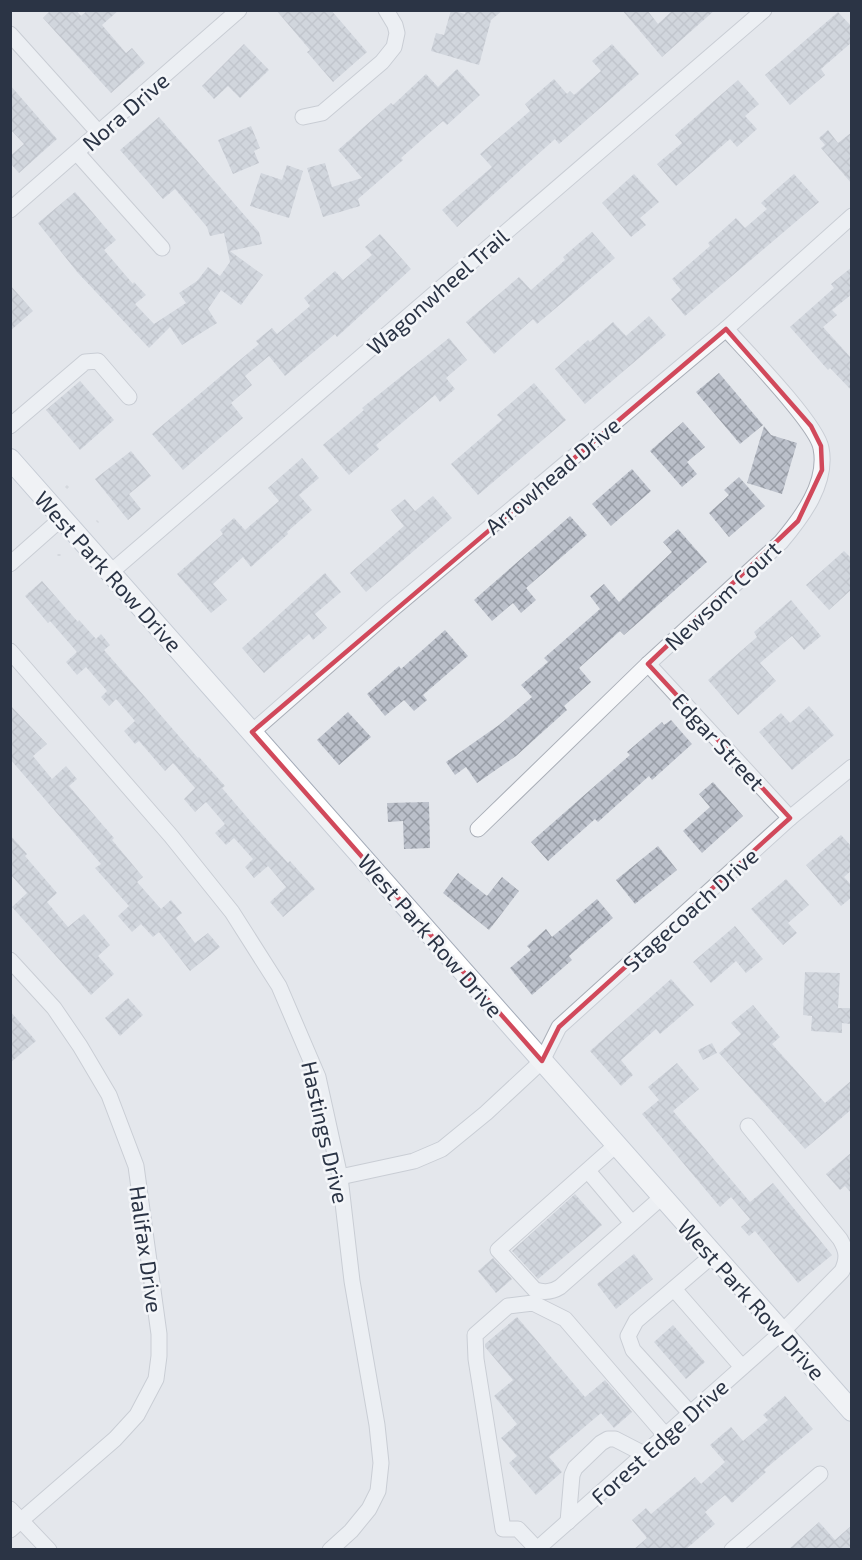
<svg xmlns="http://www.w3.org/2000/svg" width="862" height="1560" viewBox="0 0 862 1560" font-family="'Exo 2',sans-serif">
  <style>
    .building { fill: url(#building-cross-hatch) }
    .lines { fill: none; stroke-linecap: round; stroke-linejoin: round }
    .minor-casing { stroke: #a9aeb7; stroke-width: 17 }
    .major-casing { stroke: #a3abb8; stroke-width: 22 }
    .path { stroke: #c2c5cb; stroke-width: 3; stroke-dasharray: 4.5 4.5; stroke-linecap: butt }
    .minor { stroke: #f7f8fa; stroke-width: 15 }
    .major { stroke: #fff; stroke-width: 20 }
    .marked { fill: none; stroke: #d1495b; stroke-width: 4.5; stroke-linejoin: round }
    .labels { text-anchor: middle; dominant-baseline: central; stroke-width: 5; stroke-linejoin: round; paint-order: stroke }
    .street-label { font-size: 22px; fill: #2b3445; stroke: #f4f6f9 }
  </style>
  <defs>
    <pattern id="building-cross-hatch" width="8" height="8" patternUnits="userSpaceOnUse" patternTransform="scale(1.5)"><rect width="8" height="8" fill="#bbc0ca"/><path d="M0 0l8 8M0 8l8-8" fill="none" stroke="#989da6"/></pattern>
  </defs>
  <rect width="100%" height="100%" fill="#e4e7ec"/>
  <g class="building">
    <polygon points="51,10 76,10 81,16 88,10 119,10 102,25 126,53 132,48 145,63 111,93 43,18"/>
    <polygon points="276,10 331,10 367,52 333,82 307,52 310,50"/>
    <polygon points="451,10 465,14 466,10 503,10 491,20 479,65 431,51 436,33 444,35"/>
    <polygon points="622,10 647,10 658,24 673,10 715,10 662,57"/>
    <polygon points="838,12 852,27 852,42 821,69 825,75 790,105 765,75"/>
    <polygon points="244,44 269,70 240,98 228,86 214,99 202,86"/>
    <polygon points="612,44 639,74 559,144 555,139 457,227 442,210 492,167 480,154 530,111 525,104 554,79 567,94 570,91 574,95 601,71 592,61"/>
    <polygon points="457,69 480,95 447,125 443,121 401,158 403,160 358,199 360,206 323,217 307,168 325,163 332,187 362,178 338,150 391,103 393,105 426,74 438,87"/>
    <polygon points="738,80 759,104 745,116 757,129 737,147 730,139 676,186 657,164 682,143 675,135"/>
    <polygon points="10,85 57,139 19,173 10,163 10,156 24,144 10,129"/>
    <polygon points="159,117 259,232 262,244 230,251 263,275 241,305 221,290 208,309 217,323 182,345 170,327 149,348 78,273 38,223 75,192 116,240 104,250 133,284 134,282 146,295 135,304 154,324 186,303 179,293 197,281 208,267 220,276 230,262 224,233 210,236 207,227 175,189 163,199 120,150"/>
    <polygon points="251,126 260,148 254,151 259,163 233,174 218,140"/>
    <polygon points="828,130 838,143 852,132 852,184 821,148 825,145 819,138"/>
    <polygon points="287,165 303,171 289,218 250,206 261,173 282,180"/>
    <polygon points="634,174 659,202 640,218 646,225 631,237 602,203"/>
    <polygon points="794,174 819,202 685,316 671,299 681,290 672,279 710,246 708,243 736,218 745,228 767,209 761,203"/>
    <polygon points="592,232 615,258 537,324 533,319 494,354 466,322 519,277 531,290 565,260 563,257"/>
    <polygon points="380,234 411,269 337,337 335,334 285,376 269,356 245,376 252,385 231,403 243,418 183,470 152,434 259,344 256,341 272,328 277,334 310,306 304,298 335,271 343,280 372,255 365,247"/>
    <polygon points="852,267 852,294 832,310 837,315 823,327 852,359 852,391 830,368 828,370 790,327 834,288 831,284"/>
    <polygon points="10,285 33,311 10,331"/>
    <polygon points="649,316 666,335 585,404 555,369 588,340 590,342 613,322 626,336"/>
    <polygon points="449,338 467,360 446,378 455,389 440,402 435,395 376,445 379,449 349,475 323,445 364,410 362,408"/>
    <polygon points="719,373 763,425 740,444 696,392"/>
    <polygon points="80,381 114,420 80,450 46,410"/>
    <polygon points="534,383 566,420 478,495 451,464 502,420 497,415"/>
    <polygon points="683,422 705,447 687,462 697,474 682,487 650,451"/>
    <polygon points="764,426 771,435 797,443 782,494 747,483"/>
    <polygon points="131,451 151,476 129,494 141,509 128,520 95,479"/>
    <polygon points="302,458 319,478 299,495 312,510 287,532 288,534 251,567 243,557 213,584 227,600 211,613 177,574 223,534 220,530 234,518 245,530 279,501 268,488"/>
    <polygon points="632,469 651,491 611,526 592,504"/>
    <polygon points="739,477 765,506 729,537 709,513 729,495 724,490"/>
    <polygon points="433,496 452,518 366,592 350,573 404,526 391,510 405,499 415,511"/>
    <polygon points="570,516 587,535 526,588 536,600 521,613 513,603 492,621 474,600"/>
    <polygon points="678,529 707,562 624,635 620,631 579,668 591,682 564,706 567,710 516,756 477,783 466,767 455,775 446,762 499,725 532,697 521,685 548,662 544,658 600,609 590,596 604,584 619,602 672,552 663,542"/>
    <polygon points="844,551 852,559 852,589 829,610 806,585"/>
    <polygon points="325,573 341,592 315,614 327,628 313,640 309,634 264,673 242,648"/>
    <polygon points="42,581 78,622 79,620 96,639 101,634 110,645 104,650 198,758 199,757 225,786 222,788 251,822 288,863 290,861 315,889 283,917 270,902 286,887 268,866 254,878 245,867 253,859 234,838 226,845 215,833 225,824 206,802 195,812 184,799 195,788 173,763 165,771 139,741 135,744 124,731 135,721 116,699 109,706 101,697 107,691 86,667 77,675 66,662 77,652 50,621 48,623 25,596"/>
    <polygon points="791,600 821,636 804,650 792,636 760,663 776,681 738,715 708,680 757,637 754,632"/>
    <polygon points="445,630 468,656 423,695 427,700 414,711 404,700 385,716 367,694 399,666 401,669"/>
    <polygon points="10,705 47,744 33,756 52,779 66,766 77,779 69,786 114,838 112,840 143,877 137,882 161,909 171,900 182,913 176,918 195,943 208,933 220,947 190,971 159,932 153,937 141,924 132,932 118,916 129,906 95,868 101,864 10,759"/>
    <polygon points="809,706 834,735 792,770 759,732 781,713 790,723"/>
    <polygon points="348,712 371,737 339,765 317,740"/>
    <polygon points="671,720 692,744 652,780 649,776 598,822 595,819 548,861 531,842 630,755 627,752 662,722 664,725"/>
    <polygon points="713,782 743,816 702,853 683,831 710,807 699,794"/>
    <polygon points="429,802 430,848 404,849 403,821 388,822 387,803"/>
    <polygon points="10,835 27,854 25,856 57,893 47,902 68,927 84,914 110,945 98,956 114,974 91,995 12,907 27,893 10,874"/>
    <polygon points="841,835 852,847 852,870 844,877 852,886 852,897 841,906 806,865"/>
    <polygon points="658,846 677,870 635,904 616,880"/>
    <polygon points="458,873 487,896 502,877 519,891 489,930 443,893"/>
    <polygon points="786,879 809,905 788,923 797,933 783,945 751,909"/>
    <polygon points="597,899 613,918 569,956 572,960 532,995 510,968 531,950 527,946 546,929 552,937"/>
    <polygon points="735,926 763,959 746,973 736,961 711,983 693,962"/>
    <polygon points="805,972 840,973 838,1008 851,1008 850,1024 842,1023 842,1033 811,1031 812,1016 803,1015"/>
    <polygon points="671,979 694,1005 660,1034 656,1029 621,1060 633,1075 621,1086 590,1051"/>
    <polygon points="128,998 143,1015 120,1036 105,1018"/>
    <polygon points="753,1005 780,1037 772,1044 825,1103 852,1080 852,1109 805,1149 719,1053 741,1034 731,1023"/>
    <polygon points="10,1011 36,1041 10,1063"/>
    <polygon points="712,1043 717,1053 703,1060 698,1050"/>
    <polygon points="677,1063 699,1089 673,1111 750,1202 773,1183 832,1255 798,1283 755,1231 749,1236 741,1227 750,1219 731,1197 720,1207 642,1114 659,1100 648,1087"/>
    <polygon points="852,1152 852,1194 845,1186 840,1190 826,1174"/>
    <polygon points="575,1194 602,1225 538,1279 512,1251"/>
    <polygon points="634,1254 653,1279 616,1309 597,1284"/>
    <polygon points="493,1258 512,1279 496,1293 478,1271"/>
    <polygon points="517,1317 585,1397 605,1380 632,1412 614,1428 601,1413 549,1457 562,1472 536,1495 509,1463 517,1456 501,1438 517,1424 494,1396 513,1380 485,1347 485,1344"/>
    <polygon points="673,1325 705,1362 686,1379 654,1342"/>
    <polygon points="785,1396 813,1429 764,1470 766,1472 732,1503 725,1495 705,1512 715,1524 685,1550 633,1550 647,1538 632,1520 646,1508 651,1514 695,1477 701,1484 725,1462 710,1445 731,1427 743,1441 768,1420 763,1415"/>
    <polygon points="819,1522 835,1540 852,1525 852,1550 788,1550"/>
  </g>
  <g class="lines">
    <defs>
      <g id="minor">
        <polyline points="10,34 99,133"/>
        <polyline points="303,117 322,113 382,62 394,47 397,33 395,25 386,10"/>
        <polyline points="77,153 162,248"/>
        <polyline points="10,210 239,10"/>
        <polyline points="10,426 85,362 98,361 129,397"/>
        <polyline points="10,564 62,518"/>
        <polyline points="111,572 764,10"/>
        <polyline points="10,651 171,836 232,912 279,986 318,1077 340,1177 352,1281 377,1425 381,1463 378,1491 369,1509 351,1531 330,1550"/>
        <polyline points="648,664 790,818"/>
        <polyline points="252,732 390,611 726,329 852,216"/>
        <path d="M478 829 648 664 781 542C802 517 828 483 821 448 817 424 746 351 726 329"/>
        <polyline points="10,960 54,1008 80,1046 109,1095 136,1166 159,1334 159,1356 156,1379 137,1415 115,1439 10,1530"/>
        <path d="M616 1145 498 1250 535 1290C545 1293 552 1292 560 1287L662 1197"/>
        <polyline points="588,1171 632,1223"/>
        <polyline points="340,1177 414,1161 442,1149 486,1113 542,1061 559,1027 790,818 852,767"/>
        <polyline points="674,1289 742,1367"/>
        <polyline points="690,1413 633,1350 628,1336 636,1321 713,1255"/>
        <polyline points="10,1509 49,1550"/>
        <polyline points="568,1522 572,1475 575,1468 601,1443 608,1439 615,1439 644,1454"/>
        <polyline points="537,1549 518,1529 503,1529 476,1359 475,1335 508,1306 533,1303 565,1319 665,1435"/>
        <path d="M536 1550 781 1333 842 1271C848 1258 847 1251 840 1239L748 1126"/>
        <polyline points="732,1550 820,1474"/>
      </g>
      <polyline id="major" points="10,459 852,1411"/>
    </defs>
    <use href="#minor" class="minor-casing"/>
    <use href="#major" class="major-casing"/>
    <g class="path">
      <polyline points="66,488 68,486"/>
      <polyline points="97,522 98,521"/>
      <polyline points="59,554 59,556"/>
    </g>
    <use href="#minor" class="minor"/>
    <use href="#major" class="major"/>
  </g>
  <path d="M0 0H862V1560H0ZM726 329 811 426 821 446 822 470 798 521 648 664 790 818 559 1027 542 1061 252 732Z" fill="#e4e7ec" fill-opacity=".55" fill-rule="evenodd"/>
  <path class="marked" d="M726 329 811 426 821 446 822 470 798 521 648 664 790 818 559 1027 542 1061 252 732Z"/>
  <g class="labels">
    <g class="street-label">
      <text transform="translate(125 111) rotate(-41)">Nora Drive</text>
      <text transform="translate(437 291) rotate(-41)">Wagonwheel Trail</text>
      <text transform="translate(552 475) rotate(-40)">Arrowhead Drive</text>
      <text transform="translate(109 571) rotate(48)">West Park Row Drive</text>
      <text transform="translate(722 595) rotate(-43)">Newsom Court</text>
      <text transform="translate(719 741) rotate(47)">Edgar Street</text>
      <text transform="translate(690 909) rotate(-42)">Stagecoach Drive</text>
      <text transform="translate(431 935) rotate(49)">West Park Row Drive</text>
      <text transform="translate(326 1132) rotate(77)">Hastings Drive</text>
      <text transform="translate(147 1249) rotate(82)">Halifax Drive</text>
      <text transform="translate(752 1299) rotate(48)">West Park Row Drive</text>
      <text transform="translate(659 1441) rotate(-42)">Forest Edge Drive</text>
    </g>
  </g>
  <rect width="862" height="1560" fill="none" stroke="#2b3445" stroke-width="24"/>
</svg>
